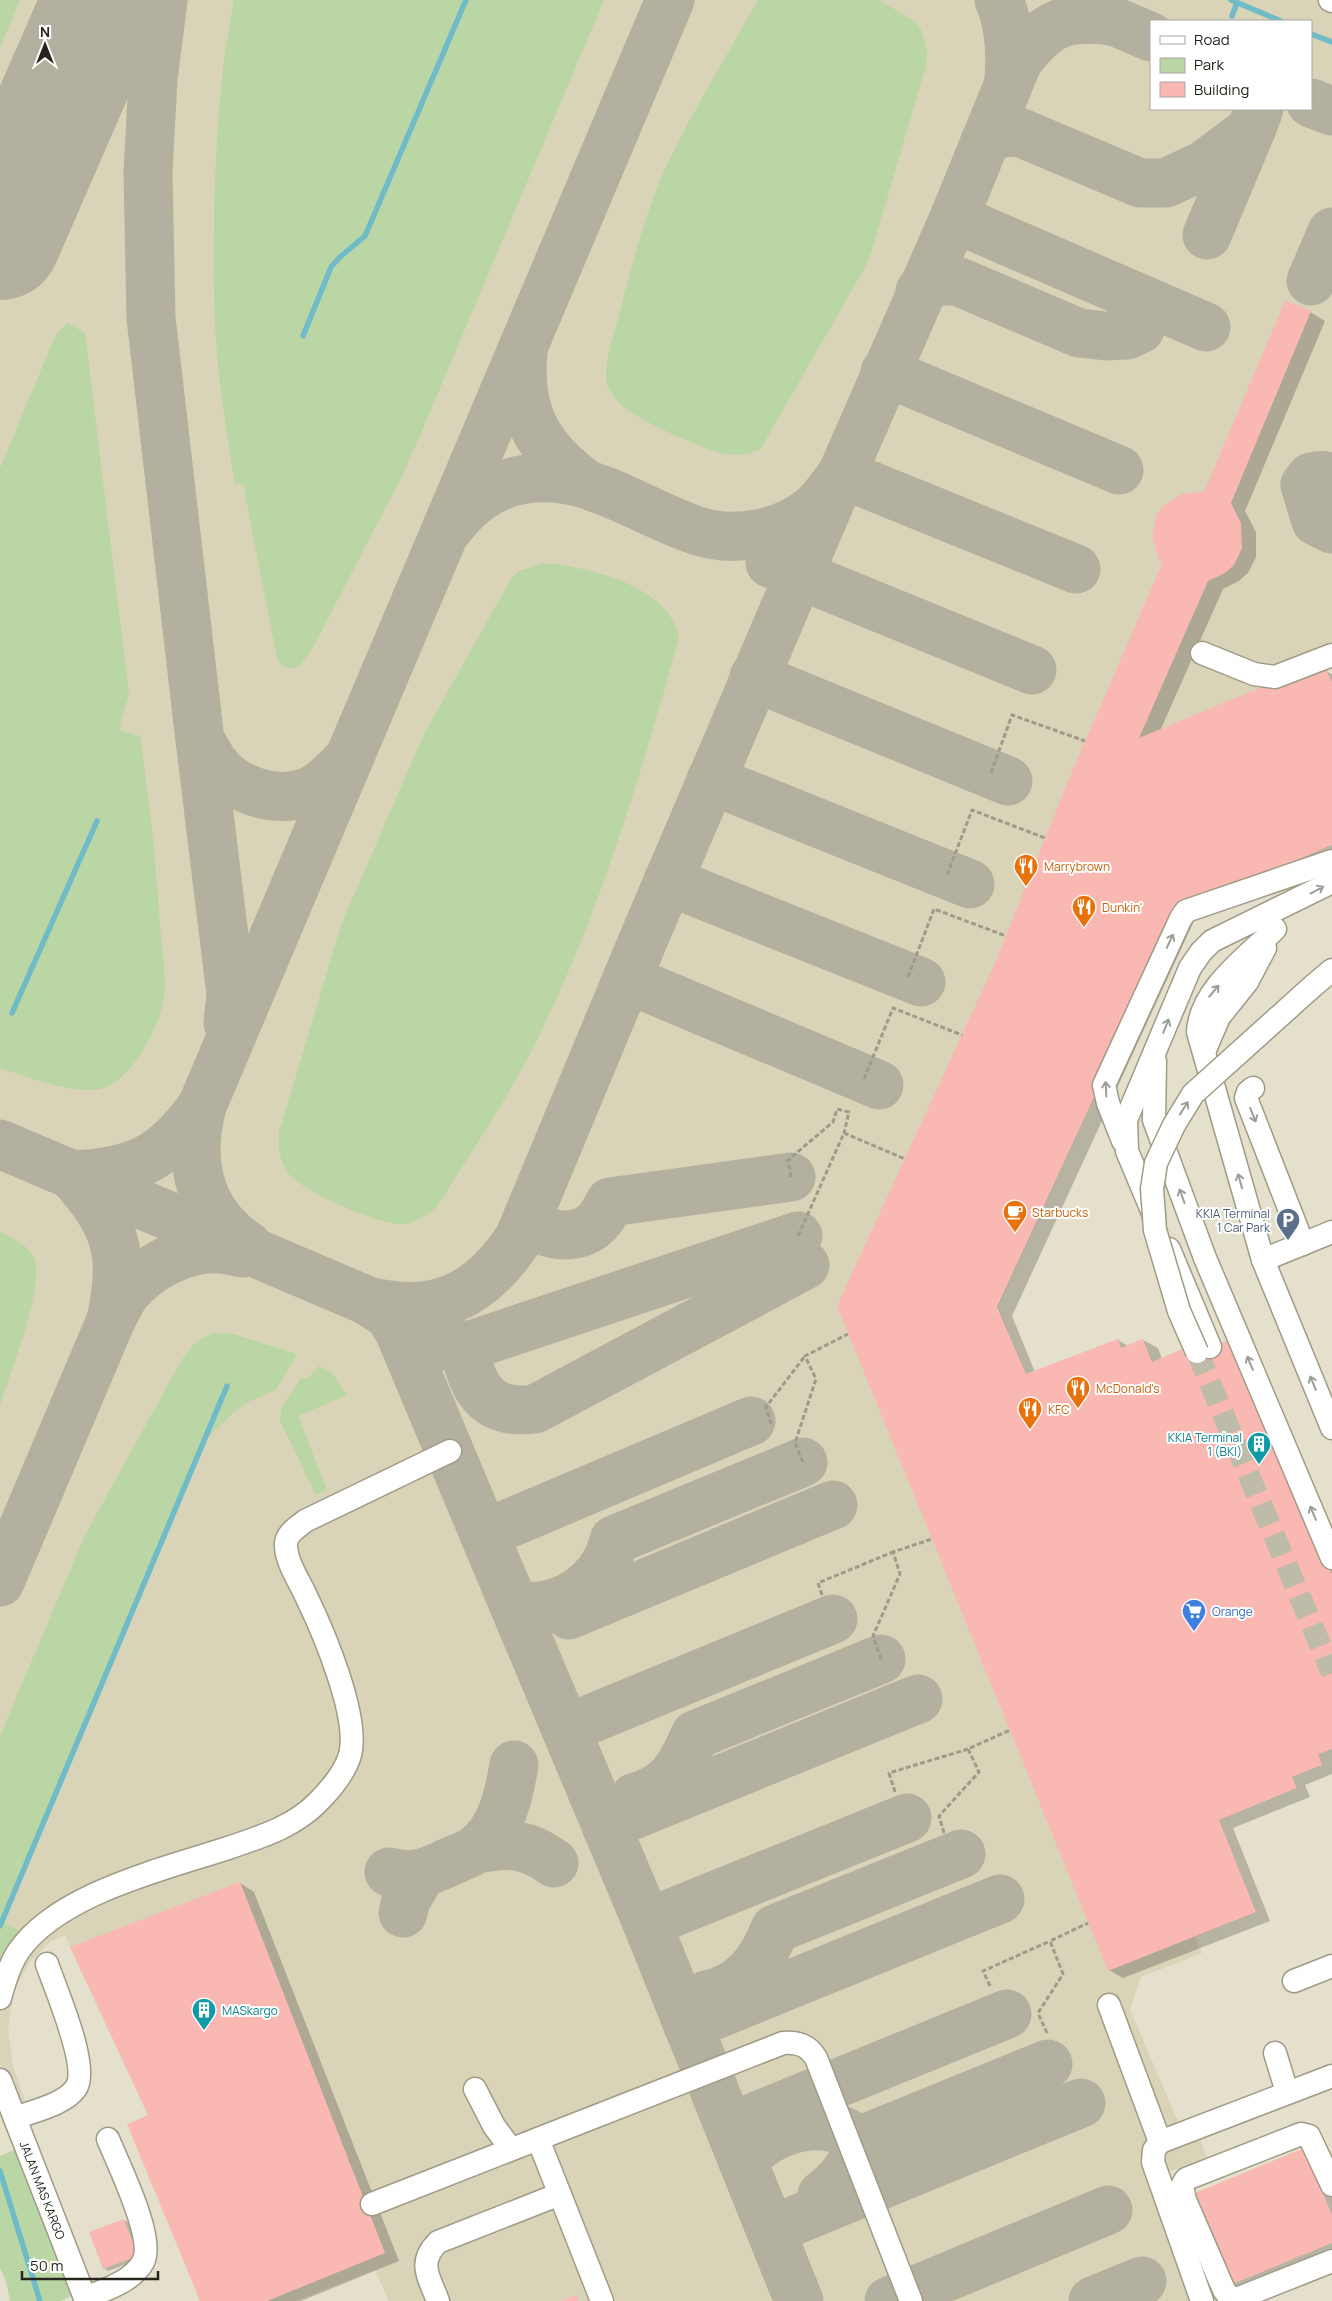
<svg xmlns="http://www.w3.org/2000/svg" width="1332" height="2301" viewBox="0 0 1332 2301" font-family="Manrope,sans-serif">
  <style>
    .built { fill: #d9d3b8; fill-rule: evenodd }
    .green { fill: #bbd6a5 }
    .shadow { fill: #0003 }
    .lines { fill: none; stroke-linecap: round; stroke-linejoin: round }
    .stream { stroke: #6fbcc8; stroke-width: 5.5 }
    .taxiway { stroke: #b4b09f; stroke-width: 49 }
    .runway { stroke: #b4b09f; stroke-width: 122 }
    .building { fill: #fab8b2 }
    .minor-tunnel { stroke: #bebba8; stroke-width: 22; stroke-dasharray: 22 11; stroke-linecap: butt }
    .minor-casing { stroke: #9f9b87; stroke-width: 25 }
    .path { stroke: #9e9b8b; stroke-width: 3; stroke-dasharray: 5 2.5; stroke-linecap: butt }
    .minor { stroke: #fff; stroke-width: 22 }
    .minor-bridge-casing { stroke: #9f9b87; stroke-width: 25; stroke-linecap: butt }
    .minor-bridge { stroke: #fff; stroke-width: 22 }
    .oneway { stroke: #9d9d99 }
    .labels { text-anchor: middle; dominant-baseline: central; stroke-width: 4; stroke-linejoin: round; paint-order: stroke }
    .food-label { font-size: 12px; fill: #c56008; stroke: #fff; text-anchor: start }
    .service-label { font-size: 12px; fill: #4e5e75; stroke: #fff; text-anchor: end }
    .culture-label { font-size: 12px; fill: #0d838f; stroke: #fff; text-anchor: end }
    .shop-label { font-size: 12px; fill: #366cbe; stroke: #fff; text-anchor: start }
    .street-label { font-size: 12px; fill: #26251d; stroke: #fff }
  </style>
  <rect width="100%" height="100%" fill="#e4e0cb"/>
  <path class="built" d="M0 0H1332V667L1327 669 1332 682V845L1181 909 998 1307 1026 1374 1118 1339 1121 1348 1143 1339 1153 1362 1183 1349 1187 1357 1236 1337 1332 1574V1749L1318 1754 1322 1765 1292 1777 1297 1788 1219 1820 1256 1912 1195 1937 1202 1953 1141 1977 1130 2009 1179 2124 1193 2121 1207 2157 1168 2172 1217 2301H389L375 2270 295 2301H225L148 2115 65 1935 50 1942 29 1963 14 1991 8 2030 13 2066 25 2101 0 2111ZM1151 21H1311V109H1151Z"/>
  <g class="green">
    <polygon points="0,0 20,0 0,48"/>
    <path d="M234 0H604L424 426 401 478 310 653 299 666 291 669 282 666 277 658 243 484 235 485C230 451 224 418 220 384 214 332 213 278 214 225 215 150 219 74 234 0Z"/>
    <path d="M758 0H879L916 22 922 32 927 50 926 66 871 253 863 271 760 450C749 454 737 456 726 454 707 451 643 422 628 410 620 405 612 395 608 387 604 377 607 366 608 356 627 287 642 214 674 150 700 99 730 50 758 0Z"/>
    <path d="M68 323 85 333 129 694 119 728 121 731 140 736C149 799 156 861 160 925 162 946 165 968 165 989 164 1020 132 1083 100 1089 72 1095 27 1076 0 1068V468L56 334Z"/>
    <path d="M544 563C588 567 671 586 679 638 641 774 601 909 539 1036 510 1096 471 1152 436 1208 427 1214 417 1222 406 1224 384 1228 301 1191 288 1173 279 1160 278 1147 279 1132L341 925 424 734 511 579 519 571Z"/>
    <path d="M0 1231C13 1239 29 1245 35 1260 44 1288 10 1374 0 1405Z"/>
    <path d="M215 1333 233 1334 297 1354 276 1390 248 1402 232 1414 204 1441 2 1921 21 1932 4 1953 0 1962V1736L85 1535 180 1363C191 1347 196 1338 215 1333Z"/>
    <polygon points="319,1366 332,1373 347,1395 298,1416 327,1490 316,1495 280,1421 281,1409 301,1378 308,1378"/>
    <polygon points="19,2148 71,2296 61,2301 10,2301 6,2281 0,2268 0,2156"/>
  </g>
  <g class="shadow">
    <polygon points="1310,312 1325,321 1245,511 1256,532 1256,557 1248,573 1239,581 1223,589 1160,731 1315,667 1332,674 1332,860 1196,917 1012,1316 1035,1372 1118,1340 1128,1346 1143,1340 1158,1348 1162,1359 1183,1351 1192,1356 1332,1548 1332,1774 1305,1785 1310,1797 1233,1828 1270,1921 1123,1978 1109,1970 838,1306 996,963 1205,493"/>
    <polygon points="240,1883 254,1892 399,2261 301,2301 201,2301 148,2116"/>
    <polygon points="1304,2150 1332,2182 1332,2262 1249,2296 1229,2285"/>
    <polygon points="124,2220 128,2222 142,2258 108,2271 104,2268"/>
  </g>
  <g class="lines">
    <g class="stream">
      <polyline points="1231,0 1281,21"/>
      <polyline points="1232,16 1237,3"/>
      <polyline points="1311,34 1332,42"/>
      <polyline points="303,336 331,267 341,256 365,236 466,0"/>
      <polyline points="12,1013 97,821"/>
      <polyline points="0,1926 227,1386"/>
      <polyline points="0,2171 40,2301"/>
    </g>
    <g class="taxiway">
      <path d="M163 0 153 79 148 172 151 318 200 740C205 747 209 756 214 763 234 790 273 803 305 793 322 788 335 772 347 760"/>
      <path d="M999 0C1010 25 1011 52 1009 79"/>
      <polyline points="1081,7 1151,37"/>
      <polyline points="1311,103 1332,111"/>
      <polyline points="985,141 999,133 1019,132 1140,183 1166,183 1204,165 1251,130 1259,109"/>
      <polyline points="954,218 1206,327"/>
      <polyline points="1207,235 1251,130"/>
      <polyline points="1311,281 1332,232"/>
      <polyline points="920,291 937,281 957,281 1079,333 1106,336 1127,335 1140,329 1150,303"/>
      <path d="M523 353C517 412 538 449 585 483"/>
      <polyline points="885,372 1119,470"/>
      <path d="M1332 480C1326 474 1319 475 1311 477L1305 485 1316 521 1332 529"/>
      <path d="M449 528C466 506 484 490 512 482 580 463 636 511 698 531 734 543 783 534 813 509 824 500 833 486 842 474L954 218 1018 61C1047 23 1064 15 1111 21"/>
      <polyline points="770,563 1032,670"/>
      <polyline points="754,677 1008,781"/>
      <polyline points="200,740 231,994 228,1023"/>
      <polyline points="711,780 970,884"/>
      <polyline points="668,881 921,982"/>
      <polyline points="627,979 879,1085"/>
      <path d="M202 1106C188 1161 197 1212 247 1245"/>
      <path d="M0 1144 368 1301C436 1318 481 1296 519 1238L644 938 842 474 1076 569"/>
      <path d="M72 1175C136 1172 164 1159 202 1106L670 0"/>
      <path d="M527 1220C546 1238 582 1242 600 1219 604 1214 607 1207 610 1202L791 1177"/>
      <polyline points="368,1301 389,1315 399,1331 647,1923 799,2301"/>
      <path d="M111 1320C116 1311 120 1301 126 1293 147 1267 187 1246 221 1249 229 1250 236 1252 244 1253"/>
      <path d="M399 1331C427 1348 442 1348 474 1344L798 1236"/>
      <path d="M467 1359C476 1398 495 1414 535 1409L805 1265"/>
      <polyline points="484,1534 751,1421"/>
      <path d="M0 1582 111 1320C125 1253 117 1226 72 1175"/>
      <path d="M515 1607C525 1606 536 1607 546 1605 579 1599 607 1573 614 1540L803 1462"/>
      <polyline points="569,1615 833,1505"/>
      <polyline points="566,1729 833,1619"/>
      <path d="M635 1797C671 1788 682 1765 695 1735L881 1659"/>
      <polyline points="606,1826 918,1699"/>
      <path d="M477 1849C509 1843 527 1843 554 1863"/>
      <path d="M389 1872C411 1878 425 1873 445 1864 455 1859 468 1855 476 1849 502 1830 509 1794 514 1765"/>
      <polyline points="403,1913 406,1900 421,1875"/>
      <polyline points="647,1923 907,1818"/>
      <path d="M706 1995C743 1988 762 1962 775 1929L961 1854"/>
      <polyline points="688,2026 1000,1899"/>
      <polyline points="730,2127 1007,2014"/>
      <path d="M759 2146C781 2129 811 2121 838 2129 846 2131 853 2137 859 2141"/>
      <path d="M822 2195C841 2181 854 2164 859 2141L1048 2064"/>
      <polyline points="771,2230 1081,2103"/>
      <polyline points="889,2301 1108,2210"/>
      <polyline points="1093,2301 1142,2281"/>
    </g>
    <polyline class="runway" points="0,239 104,0"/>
  </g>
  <g class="building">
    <polygon points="1285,301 1311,311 1231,503 1241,523 1242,548 1234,565 1225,573 1208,581 1139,738 1315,665 1318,673 1326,669 1332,682 1332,845 1181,909 997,1307 1026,1374 1118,1339 1121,1348 1143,1339 1152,1362 1183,1349 1187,1357 1236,1337 1332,1574 1332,1749 1318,1754 1322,1765 1292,1777 1297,1788 1219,1820 1256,1912 1108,1971 837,1306 995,963 1068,781 1162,564 1158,557 1152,535 1157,514 1164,505 1182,494 1204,492"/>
    <polygon points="240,1882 385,2253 267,2301 200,2301 127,2124 148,2115 70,1947"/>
    <polygon points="1304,2148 1332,2215 1332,2243 1228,2286 1190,2195"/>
    <polygon points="124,2219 138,2256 103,2269 89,2232"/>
    <polygon points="576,2295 578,2301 562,2301"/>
  </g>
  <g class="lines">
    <polyline class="minor-tunnel" points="1197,1352 1332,1673"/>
    <defs>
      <g id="minor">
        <polyline points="1330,0 1332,1"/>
        <polyline points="1202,653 1254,674 1275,677 1332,655"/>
        <path d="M1275 929C1247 957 1200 990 1198 1032L1263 1260 1332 1428"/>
        <polyline points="1313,986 1332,970"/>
        <polyline points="1204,1052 1219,1017 1247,982 1265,948"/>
        <polyline points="1155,1061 1154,1120 1205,1258 1332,1558"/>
        <polyline points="1253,1088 1248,1092 1246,1098 1303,1244"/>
        <polyline points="1123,1141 1108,1103 1104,1085 1181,918 1186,911 1332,861"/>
        <polyline points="1153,1213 1127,1151 1126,1120 1190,968 1201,952 1212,941 1332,882"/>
        <polyline points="1169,1249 1210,1347"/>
        <polyline points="1263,1260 1332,1232"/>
        <polyline points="1294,1981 1332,1966"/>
        <path d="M0 1998C4 1983 9 1966 18 1952 57 1894 164 1869 228 1848 260 1837 294 1827 318 1802 331 1789 345 1772 350 1755 360 1717 323 1631 306 1596 299 1580 285 1561 286 1543 287 1533 298 1527 305 1521L450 1451"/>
        <polyline points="1109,2005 1160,2142 1332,2076"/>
        <polyline points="1275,2053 1287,2092"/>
        <path id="s1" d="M0 2080 85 2298 89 2301"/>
        <polyline points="475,2089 494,2126 511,2149"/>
        <path d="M15 2118C33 2111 64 2105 76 2088 90 2067 55 1988 47 1964"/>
        <polyline points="538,2139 602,2301"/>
        <polyline points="1160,2142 1154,2150 1153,2162 1202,2301"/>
        <polyline points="1332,2185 1309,2136 1301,2134 1186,2179 1182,2186 1185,2200 1224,2290 1230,2298 1239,2298 1332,2261"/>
        <path d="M372 2204 783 2043C798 2042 808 2045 816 2058L911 2301"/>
        <path d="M85 2298C104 2290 132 2282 143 2262 156 2239 118 2164 108 2139"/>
        <path d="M438 2301C429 2277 417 2263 438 2242L560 2194"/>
      </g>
    </defs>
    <use href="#minor" class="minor-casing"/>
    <g class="path">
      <polyline points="991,773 1012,715 1085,741"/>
      <polyline points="947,875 972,810 1045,838"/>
      <polyline points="908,977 934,909 1006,936"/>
      <polyline points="864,1079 893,1008 962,1035"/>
      <polyline points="791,1177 788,1160 833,1122 837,1109 849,1112 844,1133"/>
      <polyline points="798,1236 844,1133 905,1159"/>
      <polyline points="771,1424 766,1407 805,1356"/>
      <polyline points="803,1462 795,1443 816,1379 805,1356 848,1334"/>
      <polyline points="822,1595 818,1583 893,1552"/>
      <polyline points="881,1659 873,1636 900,1574 893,1552 932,1539"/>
      <polyline points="895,1792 889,1773 968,1749"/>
      <polyline points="944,1833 939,1816 979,1772 968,1749 1010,1730"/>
      <polyline points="990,1986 983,1971 1050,1941"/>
      <polyline points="1047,2033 1038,2013 1063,1974 1050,1941 1088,1923"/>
    </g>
    <use href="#minor" class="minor"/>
    <defs>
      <polyline id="minor-bridge" points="1197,1352 1179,1311 1155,1230 1152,1189 1156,1163 1174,1125 1193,1094 1313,986"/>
    </defs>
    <use href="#minor-bridge" class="minor-bridge-casing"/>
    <use href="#minor-bridge" class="minor-bridge"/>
  </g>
  <defs><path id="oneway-shaft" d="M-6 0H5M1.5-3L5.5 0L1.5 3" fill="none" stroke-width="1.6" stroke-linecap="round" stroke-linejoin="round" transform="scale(1.25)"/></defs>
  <g class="oneway">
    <use href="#oneway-shaft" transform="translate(1317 890) rotate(-28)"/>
    <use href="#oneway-shaft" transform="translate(1170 941) rotate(-65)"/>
    <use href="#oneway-shaft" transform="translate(1214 991) rotate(-50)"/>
    <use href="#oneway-shaft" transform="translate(1166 1026) rotate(-68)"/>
    <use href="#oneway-shaft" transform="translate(1106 1089) rotate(-93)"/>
    <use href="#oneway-shaft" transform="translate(1184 1108) rotate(-58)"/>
    <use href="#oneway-shaft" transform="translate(1253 1115) rotate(68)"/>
    <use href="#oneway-shaft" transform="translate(1240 1181) rotate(-106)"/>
    <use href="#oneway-shaft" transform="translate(1182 1196) rotate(-110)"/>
    <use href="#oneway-shaft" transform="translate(1250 1363) rotate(-113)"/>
    <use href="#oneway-shaft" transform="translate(1313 1383) rotate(-112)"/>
    <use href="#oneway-shaft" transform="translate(1313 1513) rotate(-113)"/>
  </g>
  <defs>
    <symbol id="restaurant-pin" viewBox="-11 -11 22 30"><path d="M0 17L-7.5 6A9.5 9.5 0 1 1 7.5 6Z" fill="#e8710a" stroke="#fff"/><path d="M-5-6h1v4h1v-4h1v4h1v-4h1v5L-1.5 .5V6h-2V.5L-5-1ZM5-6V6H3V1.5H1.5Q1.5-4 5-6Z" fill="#fff"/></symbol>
    <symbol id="cafe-pin" viewBox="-11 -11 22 30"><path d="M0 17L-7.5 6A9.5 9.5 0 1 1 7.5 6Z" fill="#e8710a" stroke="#fff"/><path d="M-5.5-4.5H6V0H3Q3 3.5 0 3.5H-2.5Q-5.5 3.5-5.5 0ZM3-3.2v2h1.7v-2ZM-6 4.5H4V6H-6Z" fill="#fff"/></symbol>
    <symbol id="parking-pin" viewBox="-11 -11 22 30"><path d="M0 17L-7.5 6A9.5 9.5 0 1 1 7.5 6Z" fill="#5c6f8a" stroke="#fff"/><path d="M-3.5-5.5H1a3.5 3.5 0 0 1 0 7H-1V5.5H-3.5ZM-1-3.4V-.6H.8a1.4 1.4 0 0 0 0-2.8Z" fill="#fff"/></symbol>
    <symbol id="building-pin" viewBox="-11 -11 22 30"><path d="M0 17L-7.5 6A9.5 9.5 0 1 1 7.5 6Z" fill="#0f9aa8" stroke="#fff"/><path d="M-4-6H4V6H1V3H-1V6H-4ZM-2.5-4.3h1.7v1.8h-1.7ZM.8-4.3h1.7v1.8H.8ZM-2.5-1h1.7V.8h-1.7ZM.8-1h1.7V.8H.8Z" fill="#fff"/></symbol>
    <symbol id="supermarket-pin" viewBox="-11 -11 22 30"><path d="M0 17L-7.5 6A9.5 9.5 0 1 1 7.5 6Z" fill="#3f7fe0" stroke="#fff"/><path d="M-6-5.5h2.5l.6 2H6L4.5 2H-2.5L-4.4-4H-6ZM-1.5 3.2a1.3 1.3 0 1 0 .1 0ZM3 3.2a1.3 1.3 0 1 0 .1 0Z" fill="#fff"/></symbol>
  </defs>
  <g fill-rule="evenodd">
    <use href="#restaurant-pin" x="1012" y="852" width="28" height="38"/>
    <use href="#restaurant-pin" x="1070" y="893" width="28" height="38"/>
    <use href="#cafe-pin" x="1001" y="1198" width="28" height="38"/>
    <use href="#parking-pin" x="1274" y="1206" width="28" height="38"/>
    <use href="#restaurant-pin" x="1064" y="1374" width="28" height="38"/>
    <use href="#restaurant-pin" x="1016" y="1395" width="28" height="38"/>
    <use href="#building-pin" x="1245" y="1430" width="28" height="38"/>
    <use href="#supermarket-pin" x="1180" y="1597" width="28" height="38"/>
    <use href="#building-pin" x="190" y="1996" width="28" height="38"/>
  </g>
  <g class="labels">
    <g class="food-label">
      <text x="1044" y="866">Marrybrown</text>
      <text x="1102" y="907">Dunkin'</text>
      <text x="1032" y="1212">Starbucks</text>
      <text x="1096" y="1388">McDonald's</text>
      <text x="1048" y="1409">KFC</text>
    </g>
    <g class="service-label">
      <text x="1270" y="1213">KKIA Terminal<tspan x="1270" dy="14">1 Car Park</tspan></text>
    </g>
    <g class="culture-label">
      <text x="1242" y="1437">KKIA Terminal<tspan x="1242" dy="14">1 (BKI)</tspan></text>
      <text x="222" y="2010" text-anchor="start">MASkargo</text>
    </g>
    <g class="shop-label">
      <text x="1212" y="1611">Orange</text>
    </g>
    <g class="street-label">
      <text stroke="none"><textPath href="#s1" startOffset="118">JALAN MAS KARGO</textPath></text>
    </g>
  </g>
  <rect x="1150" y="20" width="162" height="90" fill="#ffffff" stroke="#a8a8a5"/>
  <rect x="1160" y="36" width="25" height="8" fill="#ffffff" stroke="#a8a8a5"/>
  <text x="1194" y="45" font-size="15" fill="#26251d">Road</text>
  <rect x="1160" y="58" width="25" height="15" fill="#bbd6a5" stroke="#a8a8a5"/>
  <text x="1194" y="70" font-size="15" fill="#26251d">Park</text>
  <rect x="1160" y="82" width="25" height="15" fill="#fab8b2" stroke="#a8a8a5"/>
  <text x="1194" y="95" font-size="15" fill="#26251d">Building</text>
  <g transform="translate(45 45)" stroke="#ffffff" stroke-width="4" paint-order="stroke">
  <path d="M0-4L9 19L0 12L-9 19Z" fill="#26251d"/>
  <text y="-8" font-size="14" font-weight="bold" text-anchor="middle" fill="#26251d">N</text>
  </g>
  <path d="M22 2271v8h136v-8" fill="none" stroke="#26251d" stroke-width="2.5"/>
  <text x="30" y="2271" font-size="15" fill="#26251d" stroke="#ffffff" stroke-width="4" paint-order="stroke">50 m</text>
</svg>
